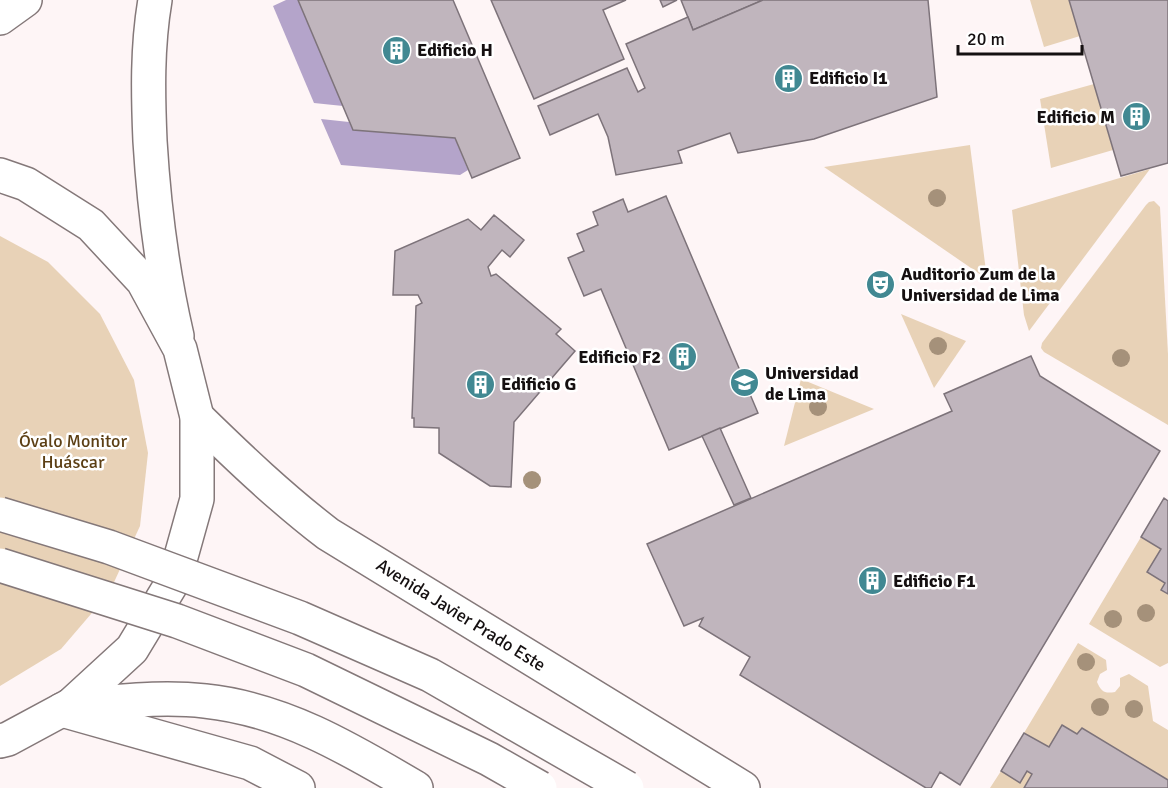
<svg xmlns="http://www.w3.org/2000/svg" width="1168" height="788" viewBox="0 0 1168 788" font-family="Signika,sans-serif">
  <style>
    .green { fill: #e8d2b7 }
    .water { fill: #b4a4ca }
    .building { fill: #c0b5bd; stroke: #7d737a; stroke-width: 1.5 }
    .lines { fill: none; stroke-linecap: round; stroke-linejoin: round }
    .tertiary-casing { stroke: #847879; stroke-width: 36 }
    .secondary-casing { stroke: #847879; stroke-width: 36 }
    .primary-casing { stroke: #847879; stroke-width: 36 }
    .tertiary { stroke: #fff; stroke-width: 33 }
    .secondary { stroke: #fff; stroke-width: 33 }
    .primary { stroke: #fff; stroke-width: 33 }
    .motorway-bridge-casing { stroke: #847879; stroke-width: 36; stroke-linecap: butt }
    .motorway-bridge { stroke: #fff; stroke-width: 33 }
    .tree { fill: #a5917a }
    .labels { text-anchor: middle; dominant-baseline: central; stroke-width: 5; stroke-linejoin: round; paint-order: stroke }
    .poi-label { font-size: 18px; font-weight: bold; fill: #151011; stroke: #fff; text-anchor: start }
    .park-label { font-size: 18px; fill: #5c3f14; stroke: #fff }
    .street-label { font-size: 18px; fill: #151011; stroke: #fff }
  </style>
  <rect width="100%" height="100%" fill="#fef5f6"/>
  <g class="green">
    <polygon points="1030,0 1069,0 1080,36 1044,47"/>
    <polygon points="1094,84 1113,150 1051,168 1040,99"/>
    <polygon points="970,145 987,279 824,167"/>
    <polygon points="1150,169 1029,331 1024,315 1012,210"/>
    <polygon points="1154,201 1160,207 1168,354 1168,425 1044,352 1041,348 1042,343 1146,205 1149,202"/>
    <polygon points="0,236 48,262 100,314 134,380 148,453 140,526 109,593 61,649 0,686"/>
    <polygon points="901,314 966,341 934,388"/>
    <polygon points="801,379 874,409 784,446"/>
    <polygon points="1141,537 1161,549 1165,583 1161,590 1168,594 1168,663 1160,667 1089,624"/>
    <path d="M1078 643 1106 660 1107 670 1100 674 1097 682C1101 691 1104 694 1115 692L1120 686V678L1129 674 1148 686 1153 721 1168 730V780L1082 728 1077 734 1062 725 1049 747 1024 733Z"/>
    <polygon points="1001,771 1020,782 1027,771 1032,774 1024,788 990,788"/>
  </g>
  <g class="water">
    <polygon points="286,0 298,0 343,106 314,103 273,6"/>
    <polygon points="321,119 349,122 353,130 455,138 468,170 460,175 341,165"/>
  </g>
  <g class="building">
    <polygon points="298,0 453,0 520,158 472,178 455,138 353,130"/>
    <polygon points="491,0 626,0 603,10 624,59 534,99"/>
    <polygon points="660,0 677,0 663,7"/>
    <polygon points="681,0 763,0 693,30"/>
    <polygon points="763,0 928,0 937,97 814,139 738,153 730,133 678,151 682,163 616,175 608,137 598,114 550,135 538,106 627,68 638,92 645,88 626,44 688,17 693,30"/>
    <polygon points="1069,0 1168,0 1168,163 1121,176"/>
    <polygon points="666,196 758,413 669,450 601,289 584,296 568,258 584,251 577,234 598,225 593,212 623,199 628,212"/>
    <polygon points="494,215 524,240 510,257 502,250 488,267 491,276 496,274 561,329 556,334 575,351 514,422 511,487 490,486 439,453 439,428 414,427 414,418 412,418 416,306 422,303 418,295 393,295 395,251 468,219 481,230"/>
    <polygon points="1031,356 1040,376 1160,451 960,785 940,772 931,788 926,788 740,675 750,657 699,626 703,618 684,626 647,544 952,411 944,394"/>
    <polygon points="720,428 751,498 734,505 702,436"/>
    <polygon points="1164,498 1168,501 1168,594 1161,590 1165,583 1147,572 1161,549 1141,537"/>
    <polygon points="1062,725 1077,734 1082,728 1168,780 1168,788 1024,788 1032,774 1027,771 1020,783 1001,771 1024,733 1049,747"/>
  </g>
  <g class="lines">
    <defs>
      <g id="tertiary">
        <path d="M155 0C147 47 148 94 150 141 154 207 162 271 177 336"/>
        <polyline points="0,18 25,0"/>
      </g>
      <polyline id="secondary" points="62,710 250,763 298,788"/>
      <g id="primary">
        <polyline points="0,175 26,184 91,225 143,281 180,349 197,417 197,499 175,578 132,649 71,705 8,739 0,741"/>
        <path d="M197 417C239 458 281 498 328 534L743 788"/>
        <path d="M71 705C116 702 160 696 205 701 283 709 350 749 416 788"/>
      </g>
    </defs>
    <use href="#tertiary" class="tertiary-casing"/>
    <use href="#secondary" class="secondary-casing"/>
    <use href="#primary" class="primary-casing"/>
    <use href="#tertiary" class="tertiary"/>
    <use href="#secondary" class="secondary"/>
    <use href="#primary" class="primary"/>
    <defs>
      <g id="motorway-bridge">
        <polyline points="0,514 109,547 300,618 430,675 627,788"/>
        <polyline points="0,565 177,621 306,670 489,759 540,788"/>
      </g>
    </defs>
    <use href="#motorway-bridge" class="motorway-bridge-casing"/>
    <use href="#motorway-bridge" class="motorway-bridge"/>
  </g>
  <g class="tree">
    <circle cx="937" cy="198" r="9"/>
    <circle cx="938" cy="346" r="9"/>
    <circle cx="1121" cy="358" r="9"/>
    <circle cx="818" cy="407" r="9"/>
    <circle cx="532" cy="480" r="9"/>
    <circle cx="1146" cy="613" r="9"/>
    <circle cx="1113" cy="619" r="9"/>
    <circle cx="1086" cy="662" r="9"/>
    <circle cx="1100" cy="707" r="9"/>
    <circle cx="1134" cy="709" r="9"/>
  </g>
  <defs>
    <symbol id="building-disc" viewBox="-11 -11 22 22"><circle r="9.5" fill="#418892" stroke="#fff"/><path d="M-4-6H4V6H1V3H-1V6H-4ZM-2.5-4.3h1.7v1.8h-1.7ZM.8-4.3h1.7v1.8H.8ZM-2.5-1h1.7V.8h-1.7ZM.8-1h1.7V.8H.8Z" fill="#fff"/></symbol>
    <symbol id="theatre-disc" viewBox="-11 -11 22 22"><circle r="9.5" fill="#418892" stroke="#fff"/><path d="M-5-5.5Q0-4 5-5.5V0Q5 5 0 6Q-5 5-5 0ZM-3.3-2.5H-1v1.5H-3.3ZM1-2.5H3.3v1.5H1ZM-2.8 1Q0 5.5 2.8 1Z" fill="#fff"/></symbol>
    <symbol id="university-disc" viewBox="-11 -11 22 22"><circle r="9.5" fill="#418892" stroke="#fff"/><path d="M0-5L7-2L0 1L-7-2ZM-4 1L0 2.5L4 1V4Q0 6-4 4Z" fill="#fff"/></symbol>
  </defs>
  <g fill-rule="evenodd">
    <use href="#building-disc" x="380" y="34" width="33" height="33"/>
    <use href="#building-disc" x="772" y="62" width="33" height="33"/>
    <use href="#building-disc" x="1120" y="100" width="33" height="33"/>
    <use href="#theatre-disc" x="864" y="268" width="33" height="33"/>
    <use href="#building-disc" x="666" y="340" width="33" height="33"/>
    <use href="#university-disc" x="728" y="366" width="33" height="33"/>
    <use href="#building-disc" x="464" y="368" width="33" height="33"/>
    <use href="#building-disc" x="856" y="564" width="33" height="33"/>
  </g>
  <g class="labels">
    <g class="poi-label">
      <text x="417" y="50">Edificio H</text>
      <text x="809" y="78">Edificio I1</text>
      <text x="1115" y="117" text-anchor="end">Edificio M</text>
      <text x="901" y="274">Auditorio Zum de la<tspan x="901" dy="21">Universidad de Lima</tspan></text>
      <text x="661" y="357" text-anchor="end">Edificio F2</text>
      <text x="765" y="373">Universidad<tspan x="765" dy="21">de Lima</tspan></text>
      <text x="501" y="384">Edificio G</text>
      <text x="893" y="581">Edificio F1</text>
    </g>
    <g class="park-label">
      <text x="73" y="441">Óvalo Monitor<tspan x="73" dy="21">Huáscar</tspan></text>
    </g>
    <g class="street-label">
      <text transform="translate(461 615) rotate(32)">Avenida Javier Prado Este</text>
    </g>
  </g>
  <path d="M958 45v9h124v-9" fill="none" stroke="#151011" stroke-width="3"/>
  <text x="967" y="45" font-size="18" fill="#151011" stroke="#ffffff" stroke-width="4.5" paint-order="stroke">20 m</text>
</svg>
